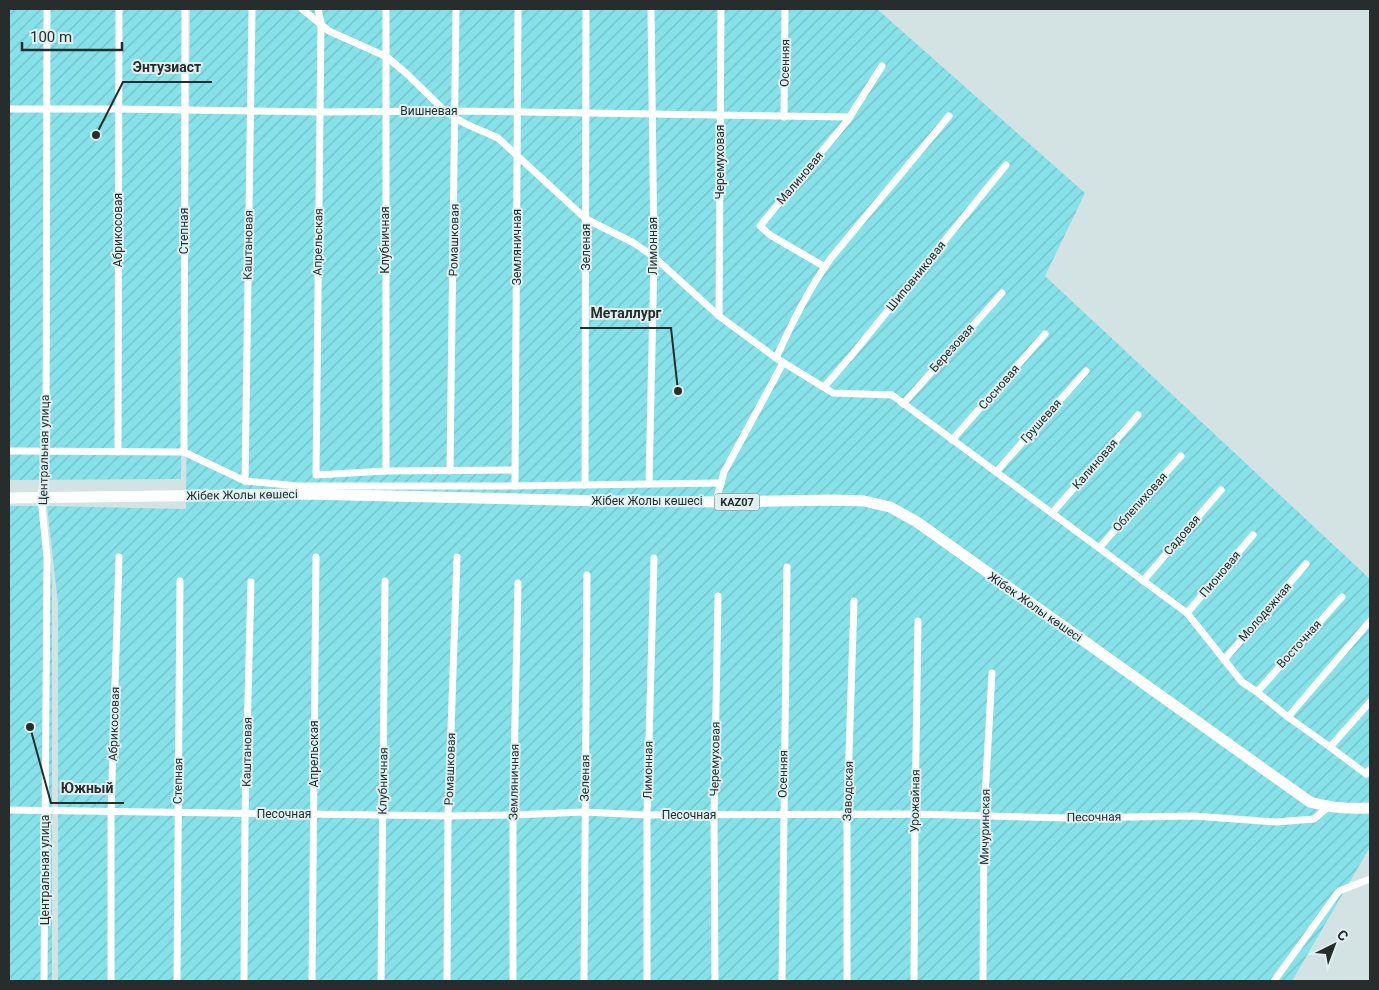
<svg xmlns="http://www.w3.org/2000/svg" width="1379" height="990" viewBox="0 0 1379 990" font-family="Roboto,sans-serif">
  <style>
    .garden { fill: url(#garden-furrows) }
    .lines { fill: none; stroke-linecap: round; stroke-linejoin: round }
    .minor { stroke: #fff; stroke-width: 7 }
    .trunk { stroke: #fff; stroke-width: 11 }
    .labels { text-anchor: middle; dominant-baseline: central; stroke-width: 4; stroke-linejoin: round; paint-order: stroke }
    .shield { fill: #e0f0f1; stroke: #5e6868; stroke-width: 1 }
    .shield-label { font-size: 11px; font-weight: bold; fill: #272d2d }
    .street-label { font-size: 12px; fill: #272d2d; stroke: #e0f0f1 }
    .leader { fill: none; stroke: #272d2d; stroke-width: 2 }
    .callout-dot { fill: #272d2d; stroke: #e0f0f1; stroke-width: 2 }
    .callout-label { font-size: 14px; text-anchor: middle; font-weight: bold; fill: #272d2d; stroke: #e0f0f1; stroke-width: 4; stroke-linejoin: round; paint-order: stroke }
  </style>
  <defs>
    <pattern id="garden-furrows" width="10" height="10" patternUnits="userSpaceOnUse" patternTransform="scale(1.25)"><rect width="10" height="10" fill="#86e1e8"/><path d="M-1 1l2-2M0 10L10 0M9 11l2-2" fill="none" stroke="#74c1c7"/></pattern>
  </defs>
  <rect width="100%" height="100%" fill="#d3e2e3"/>
  <g class="garden">
    <polygon points="9,9 183,9 181,479 9,480"/>
    <polygon points="190,9 877,9 1085,193 1045,276 1370,579 1370,847 1292,981 58,981 58,603 47,506 186,509"/>
    <polygon points="9,506 44,506 52,581 52,981 9,981"/>
  </g>
  <g class="lines">
    <g class="minor">
      <polyline points="302,9 329,31 387,57 407,74 445,111"/>
      <polyline points="318,9 321,23 316,475 386,471 515,470"/>
      <polyline points="9,109 118,109 319,112 455,111 850,117"/>
      <path d="M448 112C462 125 480 129 498 138L586 219 634 243 654 257 719 316 776 358 833 393 892 395 1187 613 1242 682 1257 692 1288 717 1330 747 1366 774 1370 769"/>
      <polyline points="784,117 785,9"/>
      <polyline points="825,267 770,235 760,226 847,121 882,66"/>
      <polyline points="719,316 721,9"/>
      <path d="M776 358C792 323 808 290 831 258L949 116"/>
      <polyline points="824,387 851,356 1006,165"/>
      <polyline points="903,404 1002,293"/>
      <polyline points="952,440 1045,334"/>
      <polyline points="9,451 184,452 245,481 298,486 505,486 721,483"/>
      <polyline points="118,452 119,9"/>
      <polyline points="184,452 185,9"/>
      <polyline points="386,471 386,9"/>
      <polyline points="450,471 456,9"/>
      <polyline points="996,472 1086,371"/>
      <polyline points="245,481 252,9"/>
      <polyline points="649,484 654,257 651,9"/>
      <polyline points="585,485 586,9"/>
      <polyline points="515,486 518,9"/>
      <polyline points="716,501 724,472 783,363"/>
      <polyline points="1052,513 1138,415"/>
      <polyline points="1099,548 1181,456"/>
      <polyline points="1143,581 1221,490"/>
      <polyline points="1187,613 1253,535"/>
      <polyline points="1224,660 1306,564"/>
      <polyline points="1257,692 1342,597"/>
      <polyline points="1288,717 1370,621"/>
      <polyline points="1330,747 1370,702"/>
      <polyline points="9,810 448,816 513,815 584,812 647,815 915,814 1068,818 1194,816 1276,822 1314,819 1328,807"/>
      <polyline points="44,981 47,557 41,498 46,451 47,9"/>
      <polyline points="111,981 111,813 119,557"/>
      <polyline points="177,981 180,581"/>
      <polyline points="244,981 245,813 251,582"/>
      <polyline points="312,981 316,557"/>
      <polyline points="381,981 385,581"/>
      <polyline points="447,981 448,816 457,557"/>
      <polyline points="513,981 513,815 518,583"/>
      <polyline points="584,981 587,575"/>
      <polyline points="647,981 647,815 654,558"/>
      <polyline points="715,981 714,815 718,596"/>
      <polyline points="782,981 787,567"/>
      <polyline points="847,981 847,815 854,601"/>
      <polyline points="914,981 915,814 918,621"/>
      <polyline points="983,981 984,815 992,673"/>
      <polyline points="1274,981 1339,891 1370,879"/>
    </g>
    <path class="trunk" d="M9 498 305 494 605 501 728 502 834 500 864 501 890 507 917 522 1310 802C1333 808 1347 809 1370 808"/>
  </g>
  <g class="labels">
    <rect class="shield" x="714.5" y="493.5" width="45" height="17" rx="4"/>
    <g class="shield-label">
      <text x="737" y="502">KAZ07</text>
    </g>
    <g class="street-label">
      <text transform="translate(785 63) rotate(-89)">Осенняя</text>
      <text x="429" y="111">Вишневая</text>
      <text transform="translate(720 162) rotate(-90)">Черемуховая</text>
      <text transform="translate(800 178) rotate(-50)">Малиновая</text>
      <text transform="translate(118 230) rotate(-90)">Абрикосовая</text>
      <text transform="translate(184 231) rotate(-90)">Степная</text>
      <text transform="translate(385 240) rotate(-90)">Клубничная</text>
      <text transform="translate(454 240) rotate(-89)">Ромашковая</text>
      <text transform="translate(318 242) rotate(-89)">Апрельская</text>
      <text transform="translate(248 245) rotate(-89)">Каштановая</text>
      <text transform="translate(653 246) rotate(-90)">Лимонная</text>
      <text transform="translate(517 247) rotate(-90)">Земляничная</text>
      <text transform="translate(586 247) rotate(-90)">Зеленая</text>
      <text transform="translate(916 276) rotate(-51)">Шиповниковая</text>
      <text transform="translate(952 348) rotate(-48)">Березовая</text>
      <text transform="translate(999 387) rotate(-49)">Сосновая</text>
      <text transform="translate(1041 421) rotate(-48)">Грушевая</text>
      <text transform="translate(44 450) rotate(-89)">Центральная улица</text>
      <text transform="translate(1095 464) rotate(-49)">Калиновая</text>
      <text transform="translate(242 495) rotate(-1)">Жібек Жолы көшесі</text>
      <text x="647" y="501">Жібек Жолы көшесі</text>
      <text transform="translate(1140 502) rotate(-48)">Облепиховая</text>
      <text transform="translate(1182 535) rotate(-49)">Садовая</text>
      <text transform="translate(1220 574) rotate(-50)">Пионовая</text>
      <text transform="translate(1035 607) rotate(35)">Жібек Жолы көшесі</text>
      <text transform="translate(1265 612) rotate(-49)">Молодежная</text>
      <text transform="translate(1299 644) rotate(-48)">Восточная</text>
      <text transform="translate(114 724) rotate(-88)">Абрикосовая</text>
      <text transform="translate(247 752) rotate(-89)">Каштановая</text>
      <text transform="translate(314 754) rotate(-90)">Апрельская</text>
      <text transform="translate(715 759) rotate(-89)">Черемуховая</text>
      <text transform="translate(450 769) rotate(-88)">Ромашковая</text>
      <text transform="translate(648 770) rotate(-89)">Лимонная</text>
      <text transform="translate(783 774) rotate(-89)">Осенняя</text>
      <text transform="translate(585 778) rotate(-89)">Зеленая</text>
      <text transform="translate(178 781) rotate(-89)">Степная</text>
      <text transform="translate(383 781) rotate(-89)">Клубничная</text>
      <text transform="translate(514 782) rotate(-89)">Земляничная</text>
      <text transform="translate(848 791) rotate(-88)">Заводская</text>
      <text transform="translate(915 801) rotate(-89)">Урожайная</text>
      <text x="284" y="814">Песочная</text>
      <text x="689" y="815">Песочная</text>
      <text transform="translate(1094 817) rotate(-1)">Песочная</text>
      <text transform="translate(985 827) rotate(-89)">Мичуринская</text>
      <text transform="translate(45 870) rotate(-90)">Центральная улица</text>
    </g>
  </g>
  <path class="leader" d="M96 135L123 82H212M678 391L671 328H580M30 727L51 803H124"/>
  <g class="callout-dot">
    <circle cx="96" cy="135" r="5"/>
    <circle cx="678" cy="391" r="5"/>
    <circle cx="30" cy="727" r="5"/>
  </g>
  <g class="callout-label">
    <text x="167" y="72">Энтузиаст</text>
    <text x="626" y="318">Металлург</text>
    <text x="87" y="793">Южный</text>
  </g>
  <rect width="1379" height="990" fill="none" stroke="#272d2d" stroke-width="20"/>
  <g transform="translate(1334 945) rotate(42)" stroke="#e0f0f1" stroke-width="4" paint-order="stroke">
  <path d="M0-4L9 19L0 12L-9 19Z" fill="#272d2d"/>
  <text y="-8" font-size="14" font-weight="bold" text-anchor="middle" fill="#272d2d">С</text>
  </g>
  <path d="M22 42v8h100v-8" fill="none" stroke="#272d2d" stroke-width="2.5"/>
  <text x="30" y="42" font-size="15" fill="#272d2d" stroke="#e0f0f1" stroke-width="4" paint-order="stroke">100 m</text>
</svg>
